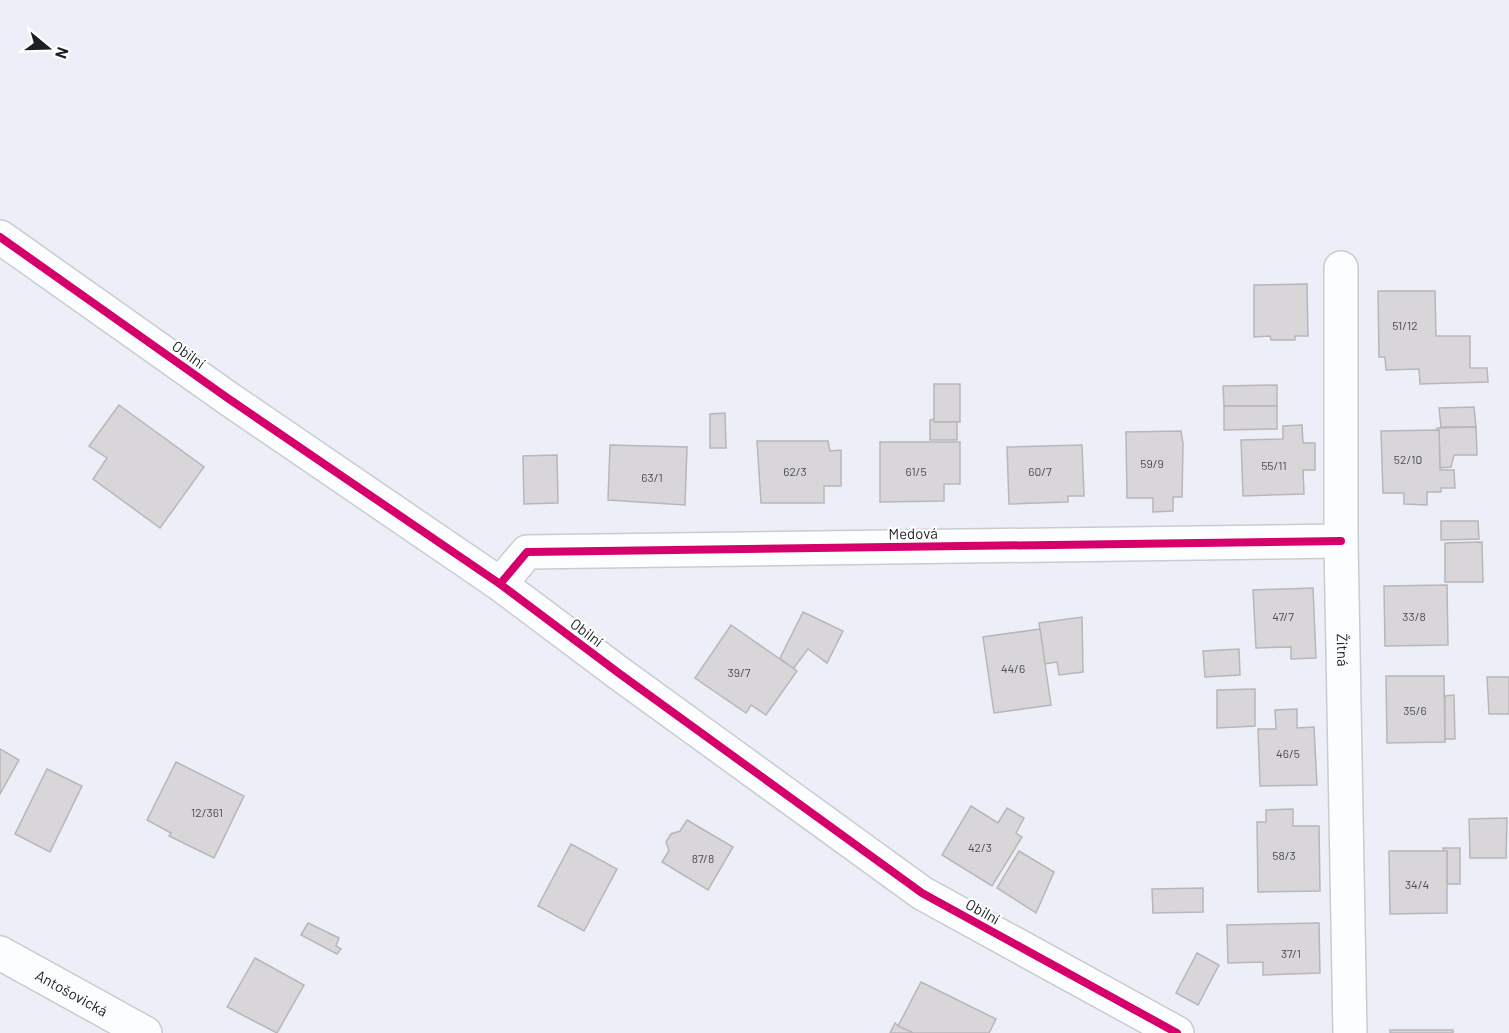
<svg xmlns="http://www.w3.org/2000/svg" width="1509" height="1033" viewBox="0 0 1509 1033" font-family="Barlow,sans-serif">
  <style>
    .building { fill: #d8d6d8; stroke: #b8b6b8; stroke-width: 1.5 }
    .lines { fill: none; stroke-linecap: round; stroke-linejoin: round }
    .minor-casing { stroke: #c9cbd1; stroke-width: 36 }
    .minor { stroke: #fcfdfe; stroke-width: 33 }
    .cycleway-casing { stroke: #fff; stroke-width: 11 }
    .cycleway { stroke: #d6006c; stroke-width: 8 }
    .labels { text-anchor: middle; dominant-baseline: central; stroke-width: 4.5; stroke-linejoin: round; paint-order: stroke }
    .number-label { font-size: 12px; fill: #4c4d51 }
    .street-label { font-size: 15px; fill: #1d1f24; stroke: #fff }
  </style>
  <rect width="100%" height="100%" fill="#eceff7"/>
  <g class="building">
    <polygon points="1307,284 1308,336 1295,336 1295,340 1271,340 1270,336 1254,337 1254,285"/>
    <polygon points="1378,291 1435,291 1436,336 1470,336 1470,368 1487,368 1488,382 1420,384 1419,369 1386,370 1385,357 1379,357"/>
    <rect x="934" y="384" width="26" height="38"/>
    <polygon points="1277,385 1277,406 1224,406 1223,386"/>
    <polygon points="119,405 204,467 160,528 93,479 107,458 89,446"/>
    <polygon points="1224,406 1277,406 1277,429 1224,430"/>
    <polygon points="1474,407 1476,427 1441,427 1439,408"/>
    <polygon points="725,413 726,448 710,448 710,414"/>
    <polygon points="934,419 934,422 957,422 957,440 930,440 930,420"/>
    <polygon points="1302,425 1303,443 1315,443 1315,470 1303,470 1304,494 1243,496 1241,440 1283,439 1283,426"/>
    <polygon points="1476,427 1477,455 1454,455 1451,467 1440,468 1439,430 1437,430 1437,428"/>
    <polygon points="1439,430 1440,470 1454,470 1455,488 1441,488 1441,492 1427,492 1427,505 1404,504 1404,493 1383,493 1381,431"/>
    <polygon points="1181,431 1183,444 1182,497 1173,497 1173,511 1153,512 1153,498 1127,498 1126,432"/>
    <polygon points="757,441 828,441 830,451 841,450 841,486 824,486 824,503 761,503"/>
    <polygon points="880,442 960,442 960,484 944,484 944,501 880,502"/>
    <polygon points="610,445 687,447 685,505 608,500"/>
    <polygon points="1082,445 1084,496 1068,496 1068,502 1009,504 1007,447"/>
    <polygon points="557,455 558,503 524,504 523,456"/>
    <polygon points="1441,521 1478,521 1479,539 1441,540"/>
    <polygon points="1482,542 1483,582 1445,582 1445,543"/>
    <polygon points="1447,585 1448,645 1385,646 1384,586"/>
    <polygon points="1313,588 1316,658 1291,659 1291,647 1256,648 1253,590"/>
    <polygon points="803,612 843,631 827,663 808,649 793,669 780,658"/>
    <polygon points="1082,617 1083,672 1059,675 1057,662 1045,664 1039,623"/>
    <polygon points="731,625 797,671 766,715 751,705 746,713 695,678"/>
    <polygon points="1040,629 1051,705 994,713 983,637"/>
    <polygon points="1239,649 1240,675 1205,677 1203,651"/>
    <polygon points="1386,676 1444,676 1445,742 1387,743"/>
    <polygon points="1487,677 1509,677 1509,714 1489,714"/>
    <polygon points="1255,689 1255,726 1217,728 1217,690"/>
    <polygon points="1454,695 1455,739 1445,739 1445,696"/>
    <polygon points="1297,709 1297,728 1314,727 1317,785 1260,786 1258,729 1276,729 1275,710"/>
    <polygon points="0,749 19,760 0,794"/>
    <polygon points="176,762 244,796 214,858 169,836 171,833 147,820"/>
    <polygon points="47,769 82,786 50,852 15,834"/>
    <polygon points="971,806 998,823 1007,808 1024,818 1016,833 1022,837 992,886 942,855"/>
    <polygon points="1293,809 1293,826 1319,826 1320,891 1258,892 1257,822 1266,822 1266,810"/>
    <polygon points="1507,818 1506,858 1470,858 1469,819"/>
    <polygon points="687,820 733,847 708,890 662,862 669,851 666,842 671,834 680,831"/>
    <polygon points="571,844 617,869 584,931 538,906"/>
    <polygon points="1443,848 1460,848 1460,884 1447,884 1447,851 1444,851"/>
    <polygon points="1019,851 1054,872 1036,913 997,888"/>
    <polygon points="1389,851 1447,851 1447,913 1390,914"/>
    <polygon points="1203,888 1203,912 1153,913 1152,889"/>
    <polygon points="308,923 339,938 336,946 341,949 337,954 301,935"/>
    <polygon points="1319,923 1320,973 1263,975 1263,962 1228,963 1227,925"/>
    <polygon points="1197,953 1219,965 1198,1005 1176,993"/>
    <polygon points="255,958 304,985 277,1033 227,1007"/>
    <polygon points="921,982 996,1019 989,1033 913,1033 898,1026"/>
    <polygon points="895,1023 898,1026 913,1033 890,1033"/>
    <rect x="1390" y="1030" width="63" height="3"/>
  </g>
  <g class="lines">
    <defs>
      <g id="minor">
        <polyline points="0,237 229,399 500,584 620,674 922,893 1177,1033"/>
        <path id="s1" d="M1341 268V541L1350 1033"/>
        <polyline points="500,584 527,552 1341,541"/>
        <path id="s2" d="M0 953 145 1033"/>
      </g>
    </defs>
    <use href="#minor" class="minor-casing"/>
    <use href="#minor" class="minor"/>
    <defs>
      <g id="cycleway">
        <polyline points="0,237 229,399 500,584 620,674 922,893 1177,1033"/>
        <polyline points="500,584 527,552 1341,541"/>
      </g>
    </defs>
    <use href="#cycleway" class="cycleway-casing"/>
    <use href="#cycleway" class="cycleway"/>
  </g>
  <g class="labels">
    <g class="number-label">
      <text x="1405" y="325">51/12</text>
      <text x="1408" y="459">52/10</text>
      <text x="1152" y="463">59/9</text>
      <text x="1274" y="465">55/11</text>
      <text x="795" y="471">62/3</text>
      <text x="916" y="471">61/5</text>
      <text x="1040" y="471">60/7</text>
      <text x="652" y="477">63/1</text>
      <text x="1283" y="616">47/7</text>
      <text x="1414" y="616">33/8</text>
      <text x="1013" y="668">44/6</text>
      <text x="739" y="672">39/7</text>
      <text x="1415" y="710">35/6</text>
      <text x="1288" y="753">46/5</text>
      <text x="207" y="812">12/361</text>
      <text x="980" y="847">42/3</text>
      <text x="1284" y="855">58/3</text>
      <text x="703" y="858">87/8</text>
      <text x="1417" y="884">34/4</text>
      <text x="1291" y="953">37/1</text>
    </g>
    <g class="street-label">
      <text transform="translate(189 354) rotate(35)">Obilní</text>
      <text transform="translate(913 533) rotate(-1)">Medová</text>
      <text transform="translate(587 632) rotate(37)">Obilní</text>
      <text stroke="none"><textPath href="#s1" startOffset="382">Žitná</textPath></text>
      <text transform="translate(983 911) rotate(29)">Obilní</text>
      <text stroke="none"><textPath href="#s2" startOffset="82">Antošovická</textPath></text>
    </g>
  </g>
  <g transform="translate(48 48) rotate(109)" stroke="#ffffff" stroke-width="4.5" paint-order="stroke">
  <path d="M0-4.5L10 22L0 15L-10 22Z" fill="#1d1f24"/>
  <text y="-9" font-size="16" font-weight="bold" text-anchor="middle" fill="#1d1f24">N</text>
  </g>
</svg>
